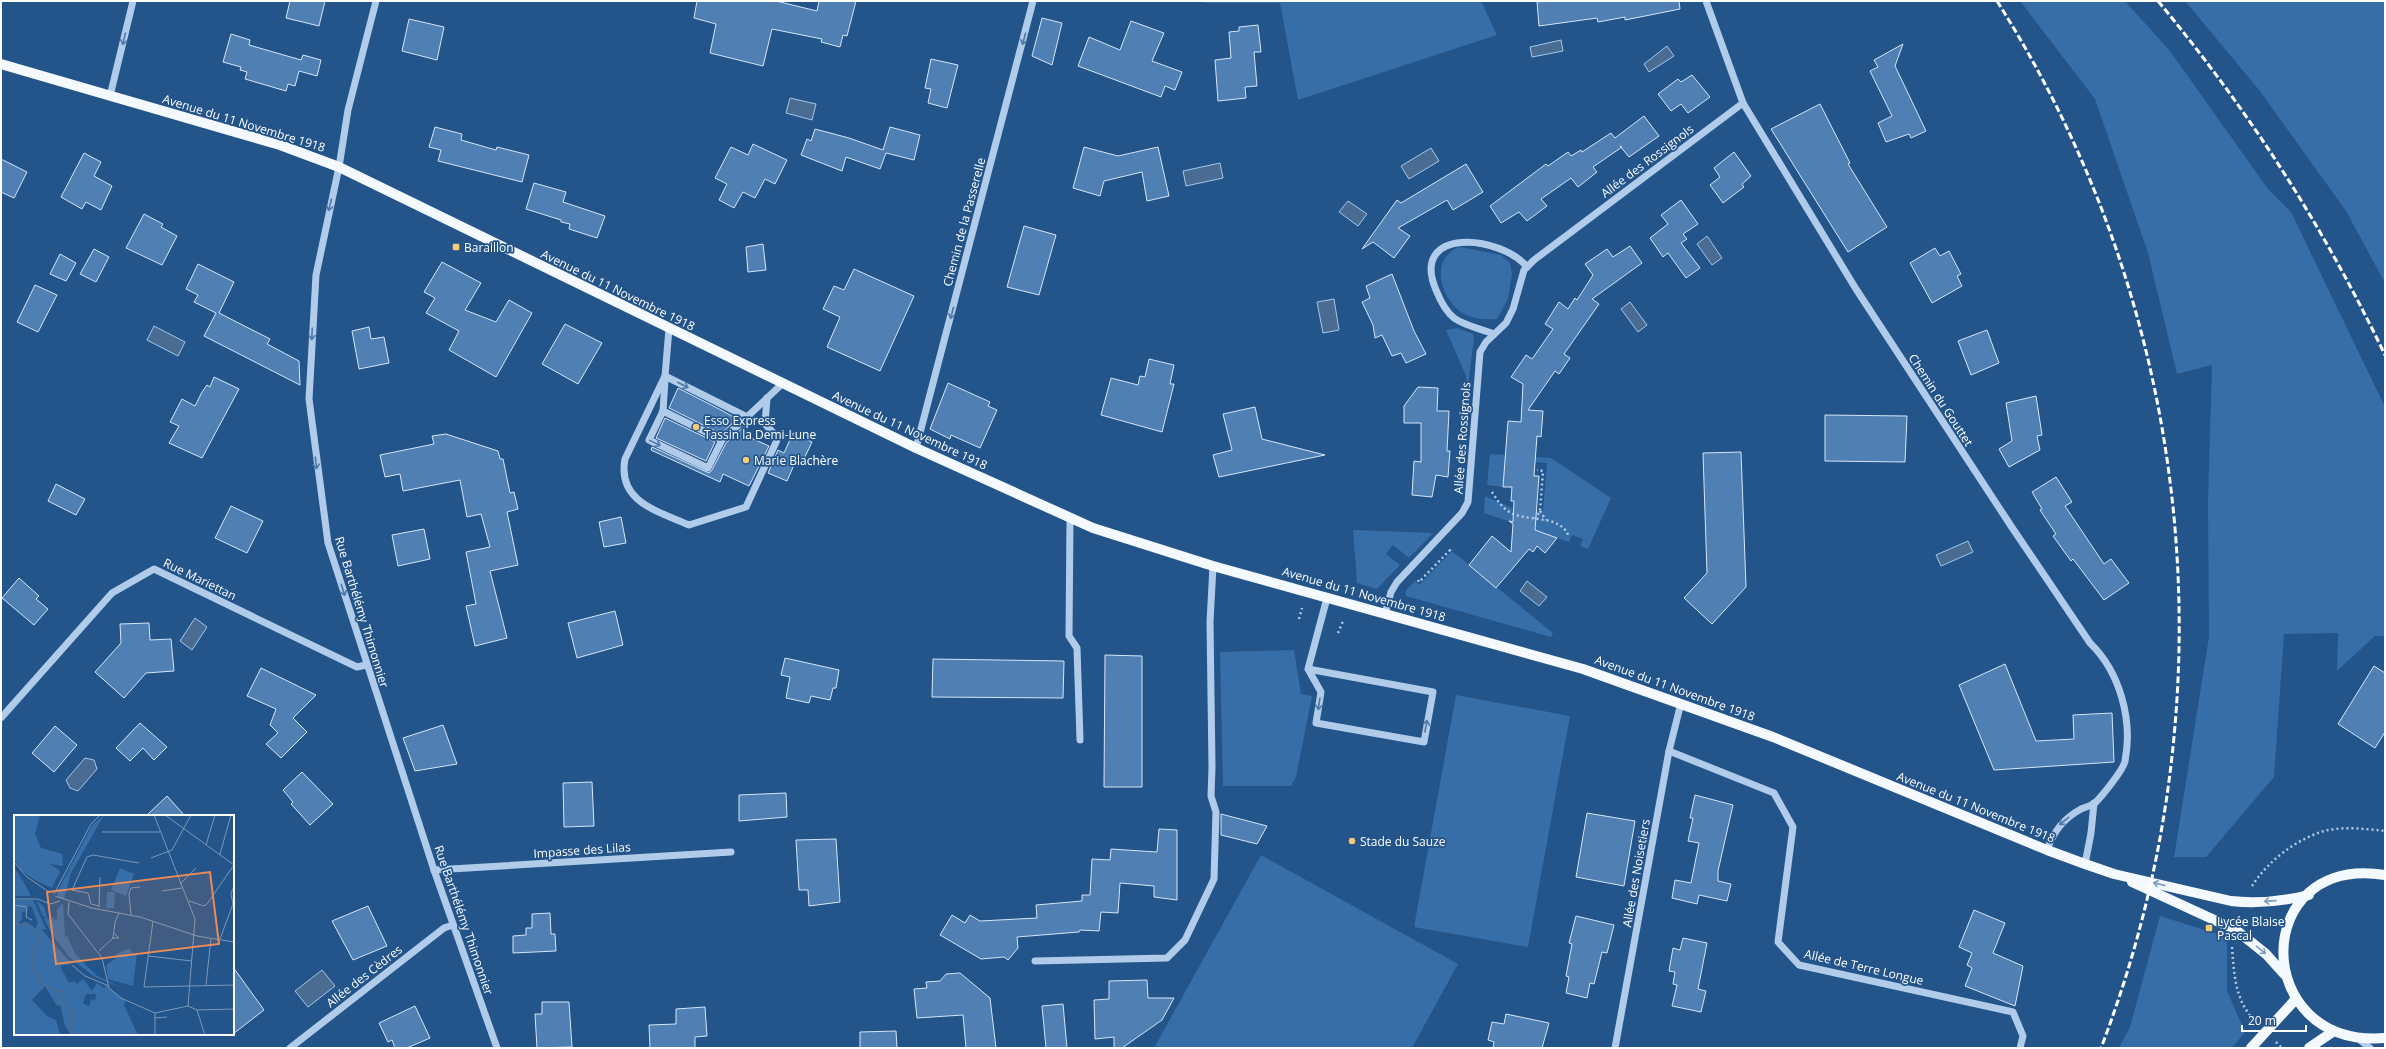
<svg xmlns="http://www.w3.org/2000/svg" width="2386" height="1049" viewBox="0 0 2386 1049" font-family="'Open Sans',sans-serif">
  <style>
    .green { fill: #376ea7 }
    .water { fill: #4a6c92; stroke: #a4c8eb }
    .building { fill: #5080b3; stroke: #d5e6f8 }
    .lines { fill: none; stroke-linecap: round; stroke-linejoin: round }
    .path { stroke: #b0ccea; stroke-width: 2.5; stroke-dasharray: 2 3; stroke-linecap: butt }
    .minor { stroke: #b0ccea; stroke-width: 7 }
    .major { stroke: #f4f9fe; stroke-width: 10 }
    .rail { stroke: #fff; stroke-width: 3; stroke-dasharray: 7 3; stroke-linecap: butt }
    .oneway { stroke: #4d78a7 }
    .oneway2 { stroke: #819ebe }
    .poi-dot { fill: #f5cb73; stroke: #23548a; stroke-width: 1.5 }
    .labels { text-anchor: middle; dominant-baseline: central; stroke-width: 3.5; stroke-linejoin: round; paint-order: stroke }
    .street-label { font-size: 12px; fill: #fff; stroke: #23548a }
    .poi-label { font-size: 12px; fill: #fff; stroke: #23548a; text-anchor: start }
    .inset-river { fill: none; stroke: #4a6c92; stroke-width: 2 }
    .inset-road { fill: none; stroke: #7b98b9; stroke-width: 1 }
    .view { fill: #ef8b55; fill-opacity: 0.15; stroke: #ef8b55; stroke-width: 2 }
    .inset-edge { fill: none; stroke: #fff; stroke-width: 2 }
  </style>
  <rect width="100%" height="100%" fill="#23548a"/>
  <g class="green">
    <polygon points="1203,1 1481,1 1497,35 1298,100 1280,3 1203,3"/>
    <polygon points="2020,1 2125,1 2170,51 2268,189 2291,212 2385,407 2385,636 2375,636 2337,671 2338,633 2284,634 2274,777 2206,857 2174,857 2209,637 2208,500 2212,365 2177,374 2148,253 2095,99"/>
    <polygon points="2185,1 2385,1 2385,283 2346,211 2259,90"/>
    <path d="M1460 247 1501 255 1510 263 1512 274 1508 299 1497 319C1484 320 1467 319 1456 308 1438 290 1432 257 1460 247Z"/>
    <polygon points="1457,328 1473,334 1474,338 1468,386 1466,376 1446,330"/>
    <polygon points="1490,454 1551,458 1611,498 1588,549 1580,546 1583,539 1572,535 1569,542 1484,513 1485,496 1514,509 1543,511 1547,463 1505,460 1503,487 1487,485"/>
    <polygon points="1353,530 1433,533 1409,558 1393,545 1386,554 1400,565 1377,589 1357,583"/>
    <polygon points="1452,551 1553,633 1551,637 1406,596 1406,590 1415,581 1419,585"/>
    <polygon points="1294,650 1301,694 1312,696 1296,777 1291,786 1223,786 1220,652"/>
    <polygon points="1456,695 1570,716 1528,947 1414,927"/>
    <polygon points="1261,855 1458,964 1412,1048 1154,1048"/>
    <polygon points="2160,916 2227,937 2227,991 2245,1032 2232,1048 2119,1048 2130,1027"/>
  </g>
  <g class="water">
    <polygon points="1561,40 1563,51 1532,57 1530,47"/>
    <polygon points="1667,46 1674,56 1649,72 1644,64"/>
    <polygon points="790,98 816,104 812,120 786,113"/>
    <polygon points="1431,148 1439,161 1409,179 1401,166"/>
    <polygon points="1220,163 1223,178 1186,186 1183,171"/>
    <polygon points="1348,201 1367,214 1358,226 1339,212"/>
    <polygon points="1707,236 1722,258 1712,265 1697,244"/>
    <polygon points="1334,299 1339,330 1323,333 1317,302"/>
    <polygon points="1630,302 1647,325 1638,332 1621,309"/>
    <polygon points="154,326 185,342 178,356 147,340"/>
    <polygon points="1968,541 1973,552 1941,566 1936,555"/>
    <polygon points="1527,581 1547,597 1539,606 1520,591"/>
    <polygon points="195,618 207,627 192,650 180,641"/>
    <polygon points="85,758 94,760 97,769 78,791 70,788 66,780"/>
    <polygon points="322,970 335,986 308,1007 295,991"/>
  </g>
  <g class="building">
    <polygon points="290,1 325,1 319,26 286,18"/>
    <polygon points="697,1 776,1 817,11 819,1 856,1 847,36 843,35 840,47 821,42 822,39 772,29 763,66 710,53 716,24 694,18"/>
    <polygon points="1546,1 1679,1 1680,9 1625,20 1625,17 1598,22 1597,18 1539,26 1537,2"/>
    <polygon points="1042,18 1062,23 1052,65 1032,56"/>
    <polygon points="409,19 444,27 437,60 402,51"/>
    <polygon points="1131,21 1164,33 1152,61 1182,72 1175,90 1165,86 1161,97 1078,66 1089,37 1120,50"/>
    <polygon points="1258,25 1261,52 1254,52 1257,86 1245,87 1246,98 1218,101 1215,60 1231,58 1229,32 1239,31 1239,27"/>
    <polygon points="231,34 250,40 249,45 301,60 303,55 321,60 317,76 299,71 295,86 288,84 286,91 245,79 247,72 240,70 241,67 223,62"/>
    <polygon points="1903,44 1895,66 1926,131 1911,138 1909,134 1886,142 1878,123 1892,116 1870,71 1878,67 1874,60"/>
    <polygon points="931,59 958,65 947,108 928,103 931,89 925,88"/>
    <polygon points="1692,75 1710,97 1688,113 1681,104 1671,111 1658,94 1678,79 1681,82"/>
    <polygon points="1820,104 1850,163 1848,164 1887,227 1848,252 1771,129"/>
    <polygon points="1644,116 1659,136 1629,157 1620,146 1622,147 1593,167 1597,172 1578,187 1571,178 1541,199 1547,206 1527,221 1519,212 1501,223 1490,206 1546,164 1548,166 1568,152 1571,156 1581,150 1582,152 1611,133 1615,138"/>
    <polygon points="435,127 462,134 461,140 496,150 497,147 529,155 522,182 438,161 441,150 429,147"/>
    <polygon points="890,127 920,135 914,160 886,153 880,169 846,157 842,171 801,155 807,139 811,141 815,129 849,138 883,150"/>
    <polygon points="753,144 787,160 775,184 765,179 755,198 743,192 734,208 719,200 727,184 715,178 731,147 748,155"/>
    <polygon points="1084,147 1118,156 1158,147 1169,196 1147,201 1142,172 1104,181 1100,196 1073,188"/>
    <polygon points="1734,152 1751,176 1742,184 1744,187 1723,203 1710,185 1720,177 1714,168"/>
    <polygon points="84,153 101,162 94,176 112,186 101,210 86,202 82,209 61,197"/>
    <polygon points="1,159 27,172 14,198 1,192"/>
    <polygon points="1466,164 1483,192 1453,210 1447,200 1398,228 1410,236 1394,258 1373,242 1362,249 1397,200 1401,203"/>
    <polygon points="534,183 566,192 563,202 605,216 597,238 569,229 570,224 561,222 561,220 526,209"/>
    <polygon points="1681,200 1698,224 1683,234 1687,239 1681,243 1700,268 1686,278 1668,253 1663,257 1650,238 1668,224 1661,215"/>
    <polygon points="144,214 163,224 161,227 177,236 162,265 126,248"/>
    <polygon points="1024,226 1056,235 1039,295 1007,287"/>
    <polygon points="763,244 766,270 748,272 746,247"/>
    <polygon points="1630,246 1642,263 1592,299 1599,304 1564,354 1570,358 1559,374 1555,371 1528,410 1543,411 1541,437 1537,436 1534,476 1539,476 1535,530 1557,538 1545,553 1537,546 1533,552 1529,549 1496,588 1469,565 1492,536 1511,552 1513,524 1509,521 1513,522 1514,501 1511,501 1512,487 1503,487 1508,421 1521,422 1523,384 1511,377 1526,355 1532,359 1553,329 1545,324 1559,302 1568,309 1575,298 1577,300 1593,275 1585,264 1607,249 1613,257"/>
    <polygon points="1935,248 1940,256 1949,251 1961,274 1957,276 1962,286 1932,303 1910,263"/>
    <polygon points="94,249 109,257 96,282 80,274"/>
    <polygon points="60,254 76,263 66,281 50,274"/>
    <polygon points="442,262 481,283 465,310 496,322 509,300 532,313 496,377 449,350 459,331 426,313 435,298 424,292"/>
    <polygon points="198,264 234,282 219,313 270,339 267,344 299,361 300,385 204,336 216,313 194,302 198,295 186,289"/>
    <polygon points="854,269 914,296 880,371 827,347 840,317 823,309 834,286 844,290"/>
    <polygon points="1392,274 1414,331 1426,354 1406,363 1401,353 1392,356 1382,335 1375,338 1373,325 1362,302 1370,298 1366,286"/>
    <polygon points="35,285 57,295 38,332 17,322"/>
    <polygon points="565,324 602,343 578,384 542,364"/>
    <polygon points="369,327 371,339 384,337 389,363 359,369 352,331"/>
    <polygon points="1987,330 1999,363 1971,375 1958,341"/>
    <polygon points="1149,359 1174,365 1170,384 1174,384 1162,432 1101,415 1111,378 1138,385 1140,376 1145,377"/>
    <polygon points="214,377 239,389 202,458 169,443 179,426 170,422 182,399 195,406 202,392 207,385 210,387"/>
    <polygon points="948,383 990,402 988,406 997,410 980,448 951,435 950,439 930,429"/>
    <polygon points="1418,387 1438,388 1437,411 1449,411 1447,451 1450,451 1448,477 1436,475 1432,497 1412,495 1414,461 1421,462 1421,423 1404,423 1404,406"/>
    <polygon points="678,388 723,411 737,419 721,434 669,408"/>
    <polygon points="2036,396 2042,435 2037,436 2040,450 2009,467 1999,449 2012,441 2006,403"/>
    <polygon points="1255,407 1262,439 1325,455 1219,477 1213,455 1232,450 1223,414"/>
    <polygon points="1825,415 1907,416 1905,462 1825,461"/>
    <polygon points="665,418 715,442 706,461 656,438"/>
    <polygon points="747,424 742,434 769,446 749,486 723,474 720,482 651,450 652,447 709,473 712,470 726,443"/>
    <polygon points="793,433 812,442 803,461 795,458 797,458 787,481 768,473 778,450 784,453"/>
    <polygon points="446,434 498,451 500,459 503,459 510,493 514,492 518,509 507,512 518,565 490,571 507,638 475,646 466,606 476,604 466,552 490,547 481,514 467,517 460,480 403,491 400,474 385,477 380,455 434,444 432,436"/>
    <polygon points="1741,452 1746,587 1712,624 1684,598 1707,573 1703,453"/>
    <polygon points="2056,477 2072,502 2065,506 2104,564 2111,559 2129,583 2104,600 2073,559 2071,561 2053,536 2056,534 2040,510 2042,509 2032,492"/>
    <polygon points="56,484 85,499 76,515 48,501"/>
    <polygon points="231,506 263,521 247,553 215,538"/>
    <polygon points="621,517 626,543 604,547 599,522"/>
    <polygon points="424,529 430,559 398,566 392,535"/>
    <polygon points="19,578 39,596 36,599 48,609 34,625 2,598"/>
    <polygon points="615,611 623,645 577,658 568,623"/>
    <polygon points="149,623 150,640 171,639 174,671 146,673 124,698 95,672 121,643 120,624"/>
    <polygon points="1105,655 1142,656 1142,787 1104,787"/>
    <polygon points="785,658 839,670 836,688 833,688 830,700 811,696 809,703 786,698 790,677 781,675"/>
    <polygon points="933,659 1064,661 1063,698 932,697"/>
    <polygon points="2005,664 2036,741 2074,739 2073,715 2112,713 2114,762 1994,770 1959,685"/>
    <polygon points="2374,666 2385,673 2385,732 2375,748 2338,724"/>
    <polygon points="261,668 316,695 293,718 307,732 281,758 266,744 278,733 270,725 276,709 247,696"/>
    <polygon points="140,723 167,747 154,760 143,748 130,761 116,748"/>
    <polygon points="443,725 457,764 415,771 403,738"/>
    <polygon points="55,726 77,745 54,772 32,753"/>
    <polygon points="302,772 333,804 310,825 291,804 293,802 283,790"/>
    <polygon points="592,782 594,826 564,827 563,783"/>
    <polygon points="786,793 787,817 739,821 739,795"/>
    <polygon points="1695,795 1733,805 1718,871 1718,881 1731,884 1727,901 1699,895 1697,904 1672,898 1675,880 1691,883 1699,843 1688,841 1693,818 1690,818"/>
    <polygon points="167,796 185,816 146,816"/>
    <polygon points="1587,813 1635,821 1624,886 1576,877"/>
    <polygon points="1221,814 1267,826 1257,844 1221,835"/>
    <polygon points="1159,829 1177,830 1177,900 1154,897 1154,886 1120,883 1118,913 1101,912 1099,931 1080,930 1079,932 1017,937 1018,948 1008,960 1004,957 981,959 940,935 952,915 965,923 970,915 980,921 1037,918 1036,905 1082,901 1082,895 1090,895 1092,859 1110,860 1111,849 1157,852"/>
    <polygon points="836,839 840,902 809,906 808,890 799,890 796,840"/>
    <polygon points="368,906 387,946 353,960 332,921"/>
    <polygon points="1974,910 2005,923 1993,953 2023,966 2015,1006 1965,986 1972,968 1967,965 1972,953 1959,947"/>
    <polygon points="550,913 551,934 555,934 556,951 513,953 513,936 526,935 526,928 532,928 532,914"/>
    <polygon points="1576,916 1614,925 1607,953 1602,952 1594,984 1590,983 1587,998 1566,993 1569,977 1566,976 1572,944 1569,943"/>
    <polygon points="1683,938 1707,943 1698,989 1706,991 1701,1012 1672,1006 1677,985 1673,984 1675,972 1669,971 1673,948 1680,950"/>
    <polygon points="233,967 264,1010 233,1034"/>
    <polygon points="960,973 990,998 996,1048 966,1048 963,1015 917,1018 914,989 927,988 926,982 940,981 946,974"/>
    <polygon points="1147,980 1148,998 1174,998 1162,1020 1122,1048 1114,1048 1114,1037 1095,1039 1094,1000 1109,999 1109,981"/>
    <polygon points="542,1002 569,1002 572,1047 537,1048 535,1014 542,1014"/>
    <polygon points="1063,1004 1067,1048 1046,1048 1042,1006"/>
    <polygon points="415,1006 430,1038 407,1048 395,1048 392,1040 388,1042 379,1023"/>
    <polygon points="705,1007 707,1036 695,1037 695,1048 650,1048 649,1025 676,1024 676,1009"/>
    <polygon points="1506,1014 1549,1023 1542,1048 1493,1048 1494,1042 1488,1040 1492,1022 1504,1024"/>
    <polygon points="896,1031 897,1048 860,1048 860,1032"/>
  </g>
  <g class="lines">
    <g class="path">
      <path d="M1492 492C1497 500 1502 508 1511 513 1529 522 1561 514 1569 537"/>
      <polyline points="1540,511 1546,520"/>
      <polyline points="1535,519 1540,511 1543,471 1537,470"/>
      <polyline points="1418,580 1419,582 1450,550 1448,549"/>
      <polyline points="1299,619 1302,608"/>
      <polyline points="1338,633 1343,621"/>
      <path d="M2252 886C2268 861 2295 840 2324 831 2343 826 2366 829 2385 831"/>
      <path d="M2232 947C2234 974 2235 1002 2256 1022"/>
      <polyline points="2276,1042 2282,1048"/>
    </g>
    <g class="minor">
      <polyline points="376,1 348,110 339,167 316,275 309,399 328,543 434,870 497,1048"/>
      <path d="M1706 1 1743 103 1856 289 2011 526 2090 643C2120 672 2133 720 2125 761 2124 769 2102 796 2095 803 2091 806 2085 807 2081 809 2063 819 2054 831 2047 850"/>
      <polyline points="110,96 133,1"/>
      <polyline points="669,329 665,376 747,417 782,384"/>
      <path d="M1494 334C1482 329 1465 326 1454 318 1445 311 1440 300 1436 290 1409 226 1501 235 1527 267"/>
      <path d="M665 376 625 459C617 502 658 511 689 525L746 507 778 438 765 424 767 398"/>
      <polyline points="665,380 663,411 722,440 747,417"/>
      <polyline points="663,411 649,440 708,468 722,440"/>
      <polyline points="916,448 1033,1"/>
      <polyline points="1070,518 1069,636 1077,648 1080,740"/>
      <polyline points="1385,614 1391,592 1397,582 1462,513 1468,502 1480,352 1486,342 1506,323 1513,309 1524,270 1534,260 1743,103"/>
      <polyline points="1308,669 1433,692 1424,742 1316,723 1321,692 1308,669 1327,598"/>
      <polyline points="1,718 112,593 154,569 357,667 366,665"/>
      <polyline points="1669,751 1774,793 1793,827 1778,942 1799,965 2013,1012 2023,1036 2020,1048"/>
      <polyline points="2085,864 2091,833 2094,803"/>
      <polyline points="434,870 731,852"/>
      <polyline points="1035,961 1167,958 1185,940 1214,879 1216,812 1211,796 1212,767 1210,622 1213,566"/>
      <polyline points="2360,1040 2370,1048"/>
      <polyline points="290,1048 444,928 453,925"/>
      <polyline points="1615,1048 1669,751 1681,703"/>
    </g>
    <g class="major">
      <path d="M1 64 280 145 339 167 916 448 1093 528 1213 566 1583 669 1773 737 2047 850 2085 864 2114 874 2231 901C2257 904 2284 901 2309 895"/>
      <path d="M2385 875C2249 853 2250 1049 2385 1038"/>
      <polyline points="2132,882 2236,930 2266,954 2284,974"/>
      <polyline points="2251,1048 2294,1001"/>
      <polyline points="2309,1048 2331,1033"/>
    </g>
    <g class="rail">
      <path d="M1997 1C2196 315 2234 701 2101 1048"/>
      <path d="M2158 1C2250 112 2322 224 2385 355"/>
    </g>
  </g>
  <defs><path id="oneway-shaft" d="M-6 0H5M1.5-3L5.5 0L1.5 3" fill="none" stroke-width="1.6" stroke-linecap="round" stroke-linejoin="round"/></defs>
  <g class="oneway">
    <use href="#oneway-shaft" transform="translate(124 39) rotate(103)"/>
    <use href="#oneway-shaft" transform="translate(1024 39) rotate(105)"/>
    <use href="#oneway-shaft" transform="translate(330 205) rotate(104)"/>
    <use href="#oneway-shaft" transform="translate(952 313) rotate(105)"/>
    <use href="#oneway-shaft" transform="translate(312 334) rotate(93)"/>
    <use href="#oneway-shaft" transform="translate(683 385) rotate(27)"/>
    <use href="#oneway-shaft" transform="translate(655 443) rotate(26)"/>
    <use href="#oneway-shaft" transform="translate(316 463) rotate(83)"/>
    <use href="#oneway-shaft" transform="translate(343 590) rotate(73)"/>
    <use href="#oneway-shaft" transform="translate(1319 704) rotate(99)"/>
    <use href="#oneway-shaft" transform="translate(1426 726) rotate(-79)"/>
    <use href="#oneway-shaft" transform="translate(2064 821) rotate(142)"/>
  </g>
  <g class="oneway2">
    <use href="#oneway-shaft" transform="translate(2159 884) rotate(-167)"/>
    <use href="#oneway-shaft" transform="translate(2270 901) rotate(176)"/>
    <use href="#oneway-shaft" transform="translate(2261 950) rotate(39)"/>
  </g>
  <g class="poi-dot">
    <rect x="452" y="243" width="8" height="8" rx="2"/>
    <circle cx="696" cy="427" r="4"/>
    <circle cx="746" cy="460" r="4"/>
    <circle cx="1352" cy="841" r="4"/>
    <rect x="2205" y="924" width="8" height="8" rx="2"/>
  </g>
  <g class="labels">
    <g class="street-label">
      <text transform="translate(244 123) rotate(17)">Avenue du 11 Novembre 1918</text>
      <text transform="translate(1647 161) rotate(-37)">Allée des Rossignols</text>
      <text transform="translate(964 222) rotate(-75)">Chemin de la Passerelle</text>
      <text transform="translate(618 290) rotate(26)">Avenue du 11 Novembre 1918</text>
      <text transform="translate(1941 400) rotate(57)">Chemin du Gouttet</text>
      <text transform="translate(910 430) rotate(25)">Avenue du 11 Novembre 1918</text>
      <text transform="translate(1462 438) rotate(-86)">Allée des Rossignols</text>
      <text transform="translate(200 579) rotate(26)">Rue Mariettan</text>
      <text transform="translate(1364 594) rotate(16)">Avenue du 11 Novembre 1918</text>
      <text transform="translate(362 612) rotate(73)">Rue Barthélémy Thimonnier</text>
      <text transform="translate(1675 688) rotate(20)">Avenue du 11 Novembre 1918</text>
      <text transform="translate(1976 807) rotate(22)">Avenue du 11 Novembre 1918</text>
      <text transform="translate(582 850) rotate(-4)">Impasse des Lilas</text>
      <text transform="translate(1636 873) rotate(-80)">Allée des Noisetiers</text>
      <text transform="translate(464 920) rotate(71)">Rue Barthélémy Thimonnier</text>
      <text transform="translate(1864 967) rotate(13)">Allée de Terre Longue</text>
      <text transform="translate(364 976) rotate(-38)">Allée des Cèdres</text>
    </g>
    <g class="poi-label">
      <text x="464" y="247">Baraillon</text>
      <text x="704" y="420">Esso Express<tspan x="704" dy="14">Tassin la Demi-Lune</tspan></text>
      <text x="754" y="460">Marie Blachère</text>
      <text x="1360" y="841">Stade du Sauze</text>
      <text x="2217" y="921">Lycée Blaise<tspan x="2217" dy="14">Pascal</tspan></text>
    </g>
  </g>
  <g transform="translate(14 815)">
    <rect width="220" height="220" fill="#23548a"/>
    <path d="M0 0H26L21 19 27 33 48 39 49 51 36 49 46 56 38 73 21 65 7 55 0 44ZM90 0 57 58 50 84 45 83 43 77 79 9ZM0 52 9 66 17 81H0ZM106 53 120 59 112 81 97 75ZM93 77H101L100 93H92ZM0 85H19L32 114 28 115 58 149 46 151 55 168 60 166 63 169 69 164 78 176 83 168 90 173 92 170 112 186 110 190 124 220H57L51 211 46 190 43 191 31 171 18 185 33 201 42 205 46 220H0ZM12 91 18 92 24 108 21 114 12 109H3L8 104V98L13 95ZM72 179H82L81 185 77 184 75 192 69 188ZM22 85 30 92 34 105 40 102V105L43 104V95L49 88 51 122 53 121 61 139 82 160 108 173 81 162 56 143 37 118 30 103 33 102 29 101ZM116 133 118 139H123L119 171 94 164 92 150 104 142 102 139Z" fill="#376ea7" fill-rule="evenodd"/>
    <path class="inset-river" d="M2 91 4 110 12 108 26 118 20 136 18 157 26 161 29 169 47 177 46 188 53 192 60 204V207L54 212 61 220"/>
    <path class="inset-road" d="M140 0 181 104 174 191M151 0 220 50M88 17H146M192 30 201 0M206 39 217 0M137 43 158 35 177 0M0 47 13 62 35 77M166 69 182 53M148 76 168 73M40 79 77 9 86 0M41 81 78 93 126 102 183 121 220 127M0 84H24L36 89 46 86M175 86 190 91 193 89 220 50M55 87 54 99 88 143 95 173 107 183 141 198M219 89 217 79 220 71M0 90 13 92 12 102 18 105M85 91 77 89 74 78 58 75 73 42 79 40 125 48M85 92 86 62M117 100 115 79 117 73 126 72M139 106 130 172 220 170M98 123H105L100 118M206 124 219 89M85 136 99 123 101 107 105 98M134 141 178 146M58 150 71 161 95 171M192 170 197 123M174 191 183 195 220 194M183 195 191 220M141 198 174 191M141 203 153 202M141 220V198"/>
    <path class="view" d="M196 57 205 129 42 149 33 77Z"/>
    <rect width="220" height="220" class="inset-edge"/>
  </g>
  <rect width="2386" height="1049" fill="none" stroke="#ffffff" stroke-width="4"/>
  <path d="M2242 1025v6h64v-6" fill="none" stroke="#ffffff" stroke-width="2"/>
  <text x="2248" y="1025" font-size="12" fill="#ffffff" stroke="#23548a" stroke-width="3" paint-order="stroke">20 m</text>
</svg>
